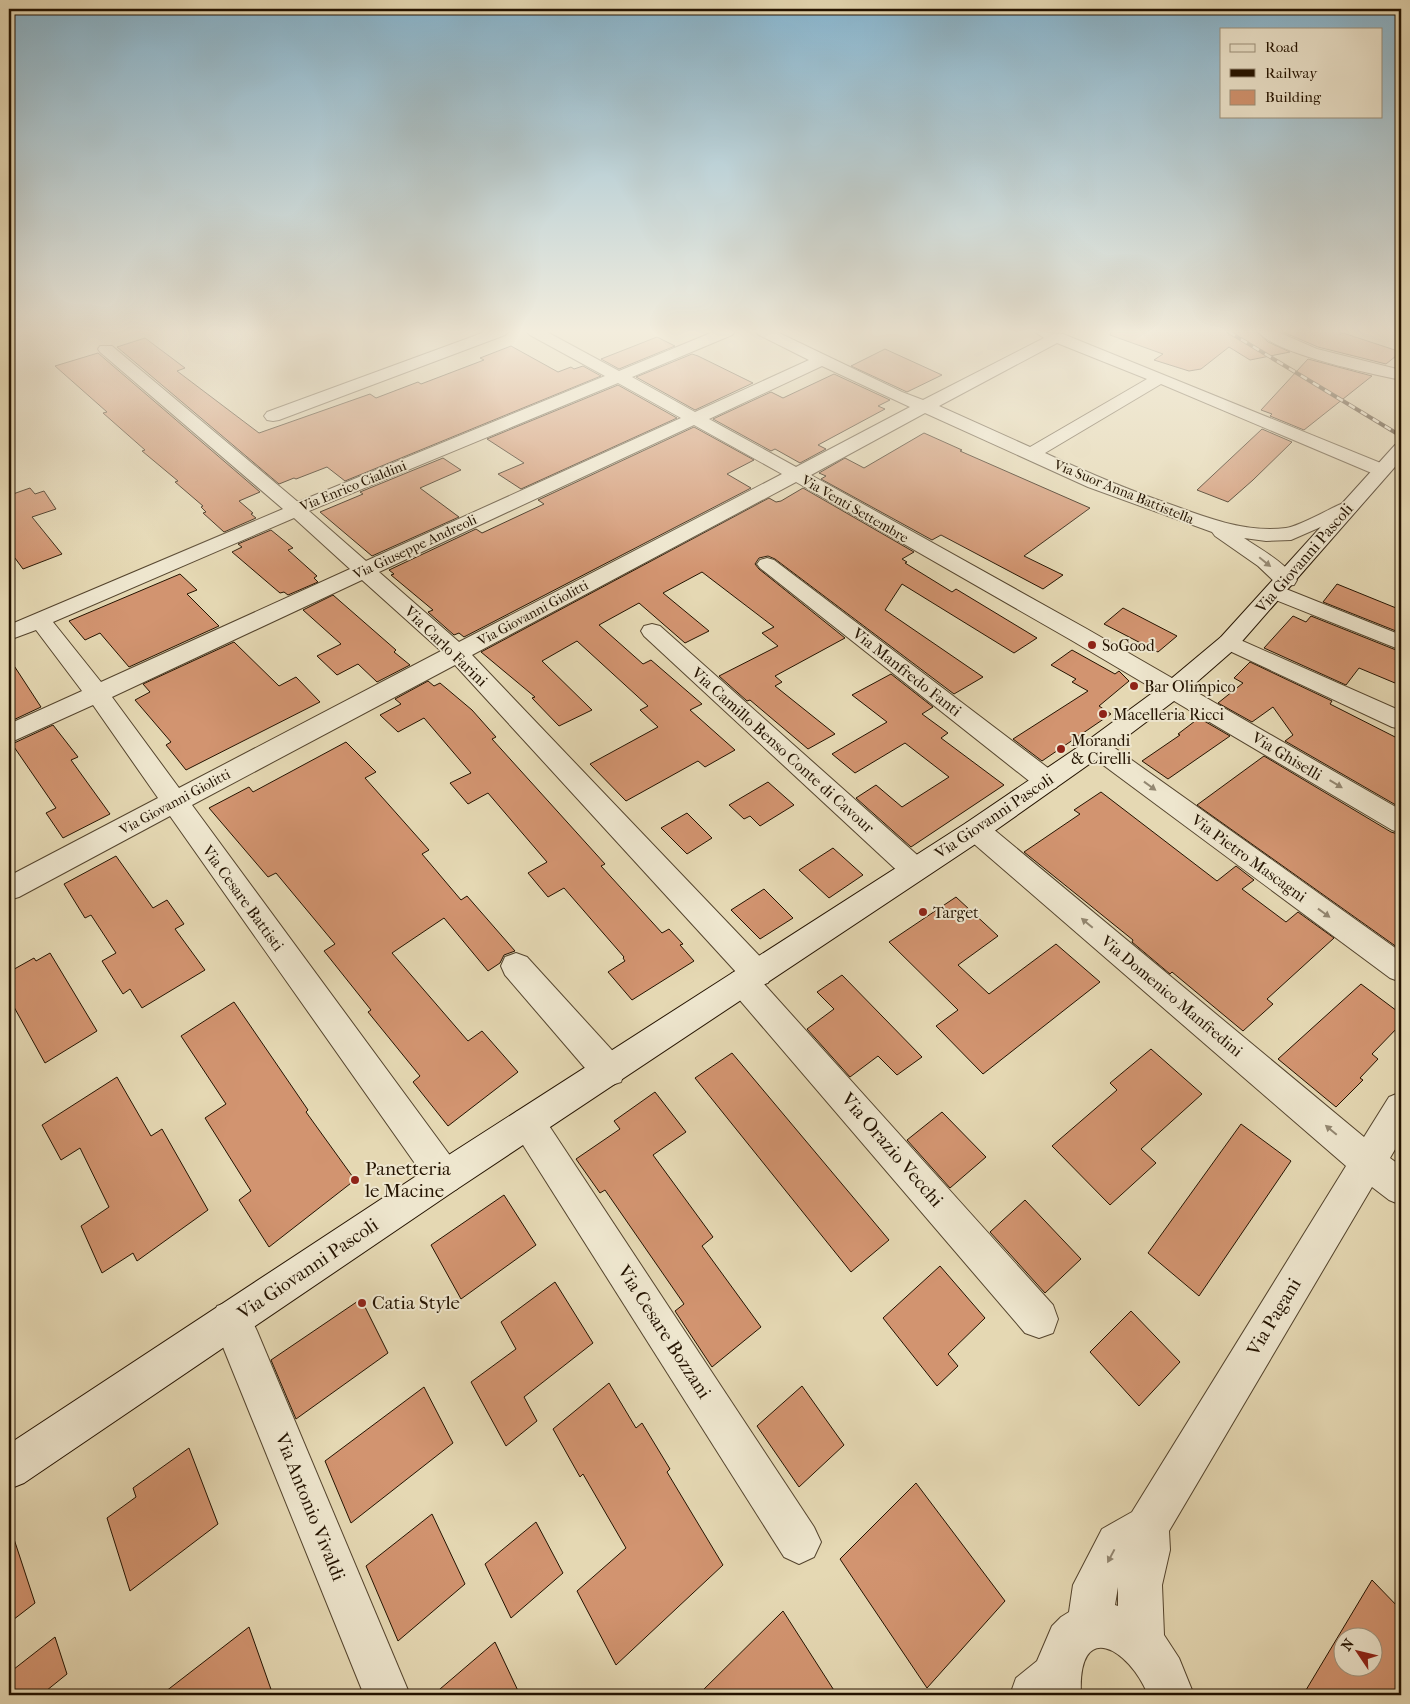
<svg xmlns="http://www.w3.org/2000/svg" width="1410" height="1704" viewBox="0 0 1410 1704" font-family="'IM FELL French Canon',serif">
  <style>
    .building { fill: #d29470; stroke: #241300; fill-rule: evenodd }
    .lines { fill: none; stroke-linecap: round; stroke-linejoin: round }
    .street-casing { stroke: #54442d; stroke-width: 2 }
    .secondary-casing { stroke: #241300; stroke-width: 2 }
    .street { fill: #eee6ce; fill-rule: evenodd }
    .secondary { fill: #eee6ce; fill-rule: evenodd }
    .rail-casing { stroke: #241300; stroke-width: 4 }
    .rail { stroke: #eee6ce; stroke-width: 2.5; stroke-dasharray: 7; stroke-linecap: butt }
    .oneway { fill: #938771 }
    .poi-dot { fill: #8f2418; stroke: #eee6ce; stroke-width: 2 }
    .labels { text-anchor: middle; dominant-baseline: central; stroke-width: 4; stroke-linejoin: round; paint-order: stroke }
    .far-street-label { font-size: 14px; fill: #241300; stroke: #eee6ce }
    .street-label { font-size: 16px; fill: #241300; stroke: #eee6ce }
    .poi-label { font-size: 16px; fill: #241300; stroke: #eee6ce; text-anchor: start }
    .near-street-label { font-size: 19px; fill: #241300; stroke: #eee6ce }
    .near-poi-label { font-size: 19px; fill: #241300; stroke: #eee6ce; text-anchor: start }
  </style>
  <rect width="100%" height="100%" fill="#e5d8b3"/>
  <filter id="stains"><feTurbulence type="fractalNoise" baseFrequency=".004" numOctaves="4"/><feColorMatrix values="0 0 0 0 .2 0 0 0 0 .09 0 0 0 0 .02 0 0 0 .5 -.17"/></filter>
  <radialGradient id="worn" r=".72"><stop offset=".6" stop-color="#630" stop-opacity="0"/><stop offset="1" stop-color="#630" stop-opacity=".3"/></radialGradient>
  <g class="building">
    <polygon points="1111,332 1257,332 1268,342 1290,352 1250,360 1229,347 1201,369 1189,371 1154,360 1163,354 1110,335"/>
    <polygon points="1283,332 1340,332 1340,335 1343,333 1401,352 1386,364 1318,347"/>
    <polygon points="657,337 675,346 619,369 601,359"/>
    <polygon points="145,338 185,368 177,371 259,433 370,394 376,398 418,382 421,384 484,360 480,358 511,346 558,372 571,367 574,369 583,366 601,376 345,481 327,467 296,479 294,478 279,484 117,347"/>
    <polygon points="885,349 942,375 907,392 851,366"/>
    <polygon points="98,353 260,492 239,501 253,513 251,514 256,518 224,532 203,513 206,512 201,507 203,506 175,482 178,481 142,451 145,450 103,413 107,412 55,366"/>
    <polygon points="692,354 698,356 753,383 695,410 636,377"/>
    <polygon points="1308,359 1372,376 1304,430 1270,416 1272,414 1261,410"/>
    <polygon points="834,374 890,400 878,406 885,409 818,445 826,449 800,463 775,449 771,451 713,419 771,392 783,398"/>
    <polygon points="618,385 677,418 521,489 498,474 524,463 487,439"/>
    <polygon points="694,427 754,460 727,474 751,488 464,637 459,633 454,635 428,612 433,610 391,575 394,574 389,570 476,529 482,533 544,504 538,500"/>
    <polygon points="1262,429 1292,442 1253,480 1228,502 1197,490"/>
    <polygon points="924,433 962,450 960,451 1090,508 1024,556 1063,575 1043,589 941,535 932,540 821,479 826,476 819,473 845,458 864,468"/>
    <polygon points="443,458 461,470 420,488 459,517 372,556 320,512 363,494 360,492"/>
    <polygon points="30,488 35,494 44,491 56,509 32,517 62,554 23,569 9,550 9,489 13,494"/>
    <polygon points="803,488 914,552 902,559 907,562 905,563 952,592 956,589 1037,638 1014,653 902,584 885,610 983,677 954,694 775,559 768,556 759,558 755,564 759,569 845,638 775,676 782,682 775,686 835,734 808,749 750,700 747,701 719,676 778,646 762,633 774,627 702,572 663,593 709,631 685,643 639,603 599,625 643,664 651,660 702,704 690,710 735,750 705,767 698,761 626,801 590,764 658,727 640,710 648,706 577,641 542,661 592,710 559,726 532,698 535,697 481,652 769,498 776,502 781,501"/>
    <polygon points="271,530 293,548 288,550 317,576 314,578 318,582 288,595 284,592 280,593 232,552 242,547 238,544"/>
    <polygon points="180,574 197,590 187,594 219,626 129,667 100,633 85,640 69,621"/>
    <polygon points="1337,584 1401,610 1401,633 1323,602"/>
    <polygon points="333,595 396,650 394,652 410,665 377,682 358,664 337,675 317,656 341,644 303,610"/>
    <polygon points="1123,608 1177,636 1158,652 1104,624"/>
    <polygon points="1293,616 1306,622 1311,616 1401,652 1401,674 1395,683 1359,668 1346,685 1264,648"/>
    <polygon points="234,642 279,686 296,677 320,702 186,770 166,745 171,742 135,700 150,692 143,684"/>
    <polygon points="1072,650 1115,674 1119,671 1129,681 1099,706 1111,714 1042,761 1013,739 1088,691 1072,682 1076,679 1051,665"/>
    <polygon points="9,658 41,707 9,722"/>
    <polygon points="1250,662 1332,701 1330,704 1401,740 1401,808 1285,741 1293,735 1273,707 1252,722 1218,703 1243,683 1234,678"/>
    <polygon points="891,674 933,707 922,714 948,733 941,738 1004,785 911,847 856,798 876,785 902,807 949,777 905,743 855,773 832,754 887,722 852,695"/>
    <polygon points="428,681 434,686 440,683 472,710 496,737 492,739 605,864 601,866 662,933 669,929 683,944 680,945 694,961 632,1000 608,972 625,961 623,958 624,957 564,888 548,897 528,873 547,862 488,793 468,804 450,783 471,773 424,718 398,732 380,715 401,704 395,699"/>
    <polygon points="1199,718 1230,736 1168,779 1142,761 1180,735 1178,734"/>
    <polygon points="53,725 78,757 71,760 110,814 63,838 46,813 56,808 12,744"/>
    <polygon points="346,742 376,772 365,778 429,850 422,854 461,900 467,896 515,951 504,955 500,963 488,971 444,918 392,953 468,1041 482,1031 518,1072 448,1126 413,1082 420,1076 368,1012 371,1010 324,951 335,944 276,873 268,877 209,808 249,787 253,792"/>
    <polygon points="1264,756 1391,832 1401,835 1401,950 1197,805"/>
    <polygon points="768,782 794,805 760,826 750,816 744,819 729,805"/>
    <polygon points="1101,792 1217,881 1236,866 1254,880 1242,889 1286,922 1298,912 1334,938 1267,999 1273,1004 1243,1031 1172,972 1170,974 1132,942 1133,940 1024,852 1080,814 1074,810"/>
    <polygon points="687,813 712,838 687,854 661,828"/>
    <polygon points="833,848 863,875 829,898 799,870"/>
    <polygon points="116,856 153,908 167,900 184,924 175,929 205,970 142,1008 130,989 123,994 102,961 116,953 91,915 85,918 64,884"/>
    <polygon points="764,889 793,918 760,939 731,910"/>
    <polygon points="956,897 998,936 958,965 989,994 1056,944 1100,982 983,1074 936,1026 958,1010 889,942"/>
    <polygon points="50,953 97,1031 45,1063 9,998 9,972 34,958 36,961"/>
    <polygon points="842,975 922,1057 897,1075 878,1056 850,1077 807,1029 834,1009 817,992"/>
    <polygon points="1361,984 1401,1014 1401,1024 1372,1054 1378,1059 1360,1078 1363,1080 1336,1107 1278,1059"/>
    <polygon points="234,1002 308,1110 306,1112 355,1180 269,1247 239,1200 251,1191 205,1118 226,1104 181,1036"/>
    <polygon points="1151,1049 1202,1094 1141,1149 1156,1163 1110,1205 1052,1146 1117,1090 1110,1083"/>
    <polygon points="732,1053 889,1240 851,1272 695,1078"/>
    <polygon points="117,1077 151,1136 162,1129 208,1210 137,1261 133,1253 102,1273 81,1226 109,1207 80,1148 61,1160 42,1125"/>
    <polygon points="655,1092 686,1132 653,1155 713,1237 702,1246 761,1327 712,1367 675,1311 684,1304 605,1190 600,1193 576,1159 620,1129 614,1121"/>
    <polygon points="942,1112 986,1157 950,1188 907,1140"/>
    <polygon points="1241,1124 1291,1161 1199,1296 1148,1253"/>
    <polygon points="504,1195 536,1245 461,1299 431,1245"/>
    <polygon points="1025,1200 1081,1259 1045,1293 990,1232"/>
    <polygon points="940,1266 985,1318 948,1354 958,1366 937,1386 883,1318"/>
    <polygon points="555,1282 593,1343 524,1397 537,1421 506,1446 471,1382 516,1349 501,1322"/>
    <polygon points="361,1299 388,1353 296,1419 271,1360"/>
    <polygon points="1131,1311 1180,1362 1139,1406 1090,1352"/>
    <polygon points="609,1383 636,1428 642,1423 670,1469 667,1472 723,1565 616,1665 577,1591 626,1548 583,1474 580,1477 553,1429"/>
    <polygon points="802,1386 844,1445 799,1487 757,1426"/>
    <polygon points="424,1387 453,1443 351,1523 325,1461"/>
    <polygon points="189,1448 218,1524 130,1591 107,1518 136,1497 133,1488"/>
    <polygon points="916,1483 1005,1601 927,1688 840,1559"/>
    <polygon points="432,1514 465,1584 398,1641 366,1566"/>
    <polygon points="536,1522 563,1573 511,1618 485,1564"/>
    <polygon points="9,1536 13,1536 35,1603 9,1623"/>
    <path d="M1372 1580 1401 1610V1695H1303ZM1342 1636H1372V1666H1342Z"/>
    <polygon points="783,1611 837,1695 698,1695"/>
    <polygon points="249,1627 273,1695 161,1695"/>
    <polygon points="55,1637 67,1674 41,1695 9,1695 9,1673"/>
    <polygon points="495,1642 520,1695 433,1695"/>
  </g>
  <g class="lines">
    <defs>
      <g id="street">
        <polygon points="485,332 508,332 505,335 279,420 273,421 267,420 264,416 267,412"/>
        <path d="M527 332H547L619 371 713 332H735L732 335 632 377 695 412 809 360 759 335 756 332H777L902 392 923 400 1044 338 1035 332 1063 334 1388 466 1390 470 1388 474 1381 476 1374 474 1161 384 1045 453C1088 473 1131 491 1175 506 1210 519 1248 533 1286 528 1300 526 1327 510 1341 504L1348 502 1355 504 1358 508 1355 512 1291 540 1266 541 1244 538C1262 550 1284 562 1297 580L1294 585 1286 586 1278 585 1258 566 1215 536 1212 532 1088 487 925 413 811 475 1087 629 1401 810V833L1392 830 1071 640 796 482 472 655 768 965 772 974 768 983 764 984 1053 1305 1058 1319 1053 1333 1039 1338 1025 1333 732 991 728 982 732 973 736 972 455 665 192 805 457 1165 463 1177 457 1189 445 1194 433 1189 170 816 19 897 9 900V876L158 798 93 705 9 743V724L82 691 36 630 9 640V625L283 509 100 352 98 349 100 346H112L298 502 605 376 530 335ZM1057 343 1147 379 1030 447 939 406ZM822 366 910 407 796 467 709 419ZM618 383 681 418 366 561 309 511ZM694 425 782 474 459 642 379 572ZM294 518 350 569 101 682 53 622ZM362 580 441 651 179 788 112 697Z"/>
        <path d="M1259 332H1278L1317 349 1401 370V380C1372 374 1275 354 1259 332Z"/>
        <polygon points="767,558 774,560 1056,774 1060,781 1056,788 1047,790 1038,788 760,568 757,564 760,560"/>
        <polygon points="1276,585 1401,635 1401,650 1268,597 1265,592 1268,587"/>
        <polygon points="652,624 660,626 924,861 928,869 924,877 914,880 904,877 644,636 641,631 644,626"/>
        <polygon points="1229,635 1401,711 1401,729 1392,727 1221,647 1218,642 1221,637"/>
        <polygon points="1096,738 1105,741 1401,952 1401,982 1390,978 1087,753 1083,747 1087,741"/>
        <path d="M976 820 986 823 1364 1137 1389 1097 1401 1092V1139L1390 1158 1401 1166V1205L1389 1200 1372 1187 1169 1531 1170 1550 1162 1585 1164 1635 1179 1658 1194 1695H1148C1129 1648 1077 1618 1081 1695H1010L1016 1678 1037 1661 1052 1626 1061 1617 1069 1612 1073 1585 1102 1529 1132 1512 1346 1166 966 837 963 830 966 823ZM1118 1587V1606L1115 1605Z"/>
        <polygon points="516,953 527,957 621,1060 625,1071 621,1082 609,1086 597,1082 505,975 501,966 505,957"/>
        <polygon points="528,1107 540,1112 814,1527 821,1542 814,1557 799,1564 784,1557 516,1134 511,1123 516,1112"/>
        <polygon points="231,1301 245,1306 257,1331 410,1695 364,1695 212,1320 217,1306"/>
      </g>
      <polygon id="secondary" points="1401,444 1401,460 1237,647 1182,695 1105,753 986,837 457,1189 24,1483 9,1489 9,1444 433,1165 966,823 1087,741 1166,683 1221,637 1395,445"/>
    </defs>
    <use href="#street" class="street-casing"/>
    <use href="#secondary" class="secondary-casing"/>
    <use href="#street" class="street"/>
    <use href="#secondary" class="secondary"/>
    <defs>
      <polyline id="rail" points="1229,332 1401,436"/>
    </defs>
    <use href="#rail" class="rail-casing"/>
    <use href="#rail" class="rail"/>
  </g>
  <defs><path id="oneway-solid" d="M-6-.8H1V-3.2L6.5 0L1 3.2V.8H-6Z" transform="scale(1.25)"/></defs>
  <g class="oneway">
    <use href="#oneway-solid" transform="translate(1265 562) rotate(39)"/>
    <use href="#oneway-solid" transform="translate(1336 784) rotate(31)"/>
    <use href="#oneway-solid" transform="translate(1150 786) rotate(36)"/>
    <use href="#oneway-solid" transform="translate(1324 913) rotate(36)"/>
    <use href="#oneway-solid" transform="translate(1087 923) rotate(-140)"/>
    <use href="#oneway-solid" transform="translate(1331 1130) rotate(-140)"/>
    <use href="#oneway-solid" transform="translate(1111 1556) rotate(118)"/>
  </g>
  <linearGradient id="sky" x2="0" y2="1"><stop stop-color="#87b6d0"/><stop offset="0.58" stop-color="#f3eddd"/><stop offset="1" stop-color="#f3eddd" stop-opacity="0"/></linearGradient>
  <rect width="1410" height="571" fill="url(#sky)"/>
  <g class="poi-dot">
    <circle cx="1092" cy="645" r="5"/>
    <circle cx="1134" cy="686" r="5"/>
    <circle cx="1103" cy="714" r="5"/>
    <circle cx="1061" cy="749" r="5"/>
    <circle cx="923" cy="912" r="5"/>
    <circle cx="355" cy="1180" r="5"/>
    <circle cx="362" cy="1303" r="5"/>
  </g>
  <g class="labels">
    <g class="far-street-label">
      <text transform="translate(353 486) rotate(-22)">Via Enrico Cialdini</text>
      <text transform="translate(1124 492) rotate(22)">Via Suor Anna Battistella</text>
      <text transform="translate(855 509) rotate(30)">Via Venti Settembre</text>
      <text transform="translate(415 547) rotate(-25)">Via Giuseppe Andreoli</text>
      <text transform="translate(533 613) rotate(-28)">Via Giovanni Giolitti</text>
      <text transform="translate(175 802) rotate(-28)">Via Giovanni Giolitti</text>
    </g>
    <g class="street-label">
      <text transform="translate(1304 558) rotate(-49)">Via Giovanni Pascoli</text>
      <text transform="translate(446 646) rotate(44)">Via Carlo Farini</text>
      <text transform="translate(907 672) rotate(38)">Via Manfredo Fanti</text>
      <text transform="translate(783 750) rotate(42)">Via Camillo Benso Conte di Cavour</text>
      <text transform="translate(1287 756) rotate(31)">Via Ghiselli</text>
      <text transform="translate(994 816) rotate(-34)">Via Giovanni Pascoli</text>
      <text transform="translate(1249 858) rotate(36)">Via Pietro Mascagni</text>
      <text transform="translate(243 898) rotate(54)">Via Cesare Battisti</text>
      <text transform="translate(1172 996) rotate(40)">Via Domenico Manfredini</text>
    </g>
    <g class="poi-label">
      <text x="1102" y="645">SoGood</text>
      <text x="1144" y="686">Bar Olimpico</text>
      <text x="1113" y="714">Macelleria Ricci</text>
      <text x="1071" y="740">Morandi<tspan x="1071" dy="18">&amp; Cirelli</tspan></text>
      <text x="933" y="912">Target</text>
    </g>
    <g class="near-street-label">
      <text transform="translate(892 1150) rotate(49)">Via Orazio Vecchi</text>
      <text transform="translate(308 1269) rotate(-34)">Via Giovanni Pascoli</text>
      <text transform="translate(1274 1317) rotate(-59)">Via Pagani</text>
      <text transform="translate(664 1332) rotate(57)">Via Cesare Bozzani</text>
      <text transform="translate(310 1507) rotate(68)">Via Antonio Vivaldi</text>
    </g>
    <g class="near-poi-label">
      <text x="365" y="1169">Panetteria<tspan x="365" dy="22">le Macine</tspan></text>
      <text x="372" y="1303">Catia Style</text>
    </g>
  </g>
  <rect width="1410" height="1704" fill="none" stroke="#e5d8b3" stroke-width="30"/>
  <rect x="10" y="10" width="1390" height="1684" fill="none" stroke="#241300" stroke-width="2.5"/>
  <rect x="15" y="15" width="1380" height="1674" fill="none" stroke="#241300"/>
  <rect x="1220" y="28" width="162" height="90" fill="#eee6ce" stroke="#9d927c"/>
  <rect x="1230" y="44" width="25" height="8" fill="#eee6ce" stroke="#9d927c"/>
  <text x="1265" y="52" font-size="15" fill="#241300">Road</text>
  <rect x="1230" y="69" width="25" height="8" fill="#241300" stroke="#9d927c"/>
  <text x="1265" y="78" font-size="15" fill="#241300">Railway</text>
  <rect x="1230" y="90" width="25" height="15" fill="#d29470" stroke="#9d927c"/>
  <text x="1265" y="102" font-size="15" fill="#241300">Building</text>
  <g transform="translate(1358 1652) rotate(305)"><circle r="24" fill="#eee6ce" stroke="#9d927c"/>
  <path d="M0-4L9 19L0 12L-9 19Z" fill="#8f2418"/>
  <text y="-8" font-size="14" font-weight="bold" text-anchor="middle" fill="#241300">N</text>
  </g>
  <rect width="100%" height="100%" filter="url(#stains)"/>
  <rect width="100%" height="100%" fill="url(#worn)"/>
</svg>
